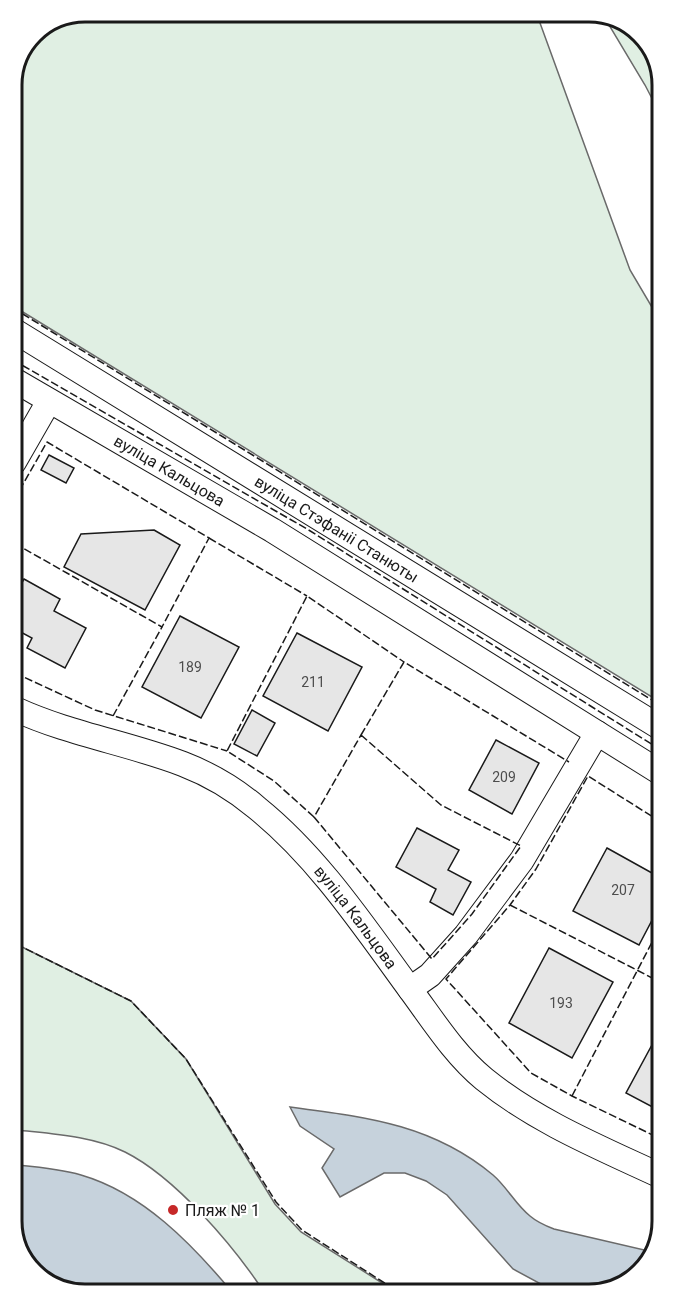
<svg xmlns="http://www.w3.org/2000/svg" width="675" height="1306" viewBox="0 0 675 1306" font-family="Roboto,sans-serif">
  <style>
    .green { fill: #e0efe3; stroke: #6a6a6a; stroke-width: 1.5 }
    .water { fill: #c6d2dc; stroke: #6a6a6a; stroke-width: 1.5 }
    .building { fill: #e6e6e6; stroke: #1a1a1a; stroke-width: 1.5 }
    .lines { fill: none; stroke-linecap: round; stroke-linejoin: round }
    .minor-casing { stroke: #1a1a1a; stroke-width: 26 }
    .minor { stroke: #fff; stroke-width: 24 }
    .fence { stroke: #1a1a1a; stroke-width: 1.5; stroke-dasharray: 8 3; stroke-linecap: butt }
    .poi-dot { fill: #c62828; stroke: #fff; stroke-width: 2 }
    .labels { text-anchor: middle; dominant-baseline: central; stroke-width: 4.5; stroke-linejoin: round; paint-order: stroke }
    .number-label { font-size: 14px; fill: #4d4d4d }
    .street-label { font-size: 16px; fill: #1a1a1a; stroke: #fff }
    .poi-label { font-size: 16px; fill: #1a1a1a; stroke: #fff; text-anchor: start }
    .rim { fill: none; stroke: #1a1a1a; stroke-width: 3 }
  </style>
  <rect width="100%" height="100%" fill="#fff"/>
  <g class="green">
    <polygon points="86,12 536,12 630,270 659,319 660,702 13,306 12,81 34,33"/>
    <polygon points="603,15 631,25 657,57 658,110 645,85"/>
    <path d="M16 944 131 1001 186 1059 275 1204 301 1232 395 1291 264 1292C233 1245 175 1177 125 1152 92 1136 53 1134 17 1130Z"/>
  </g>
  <g class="water">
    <path d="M290 1107C365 1117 432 1124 493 1175 507 1187 516 1205 530 1216 537 1222 546 1226 554 1229L653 1252 650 1262 618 1288 550 1289 513 1269 447 1195 426 1181 405 1173H384L340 1197 322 1168 334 1149 300 1126Z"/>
    <path d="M17 1165C38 1167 61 1169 81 1175 143 1193 192 1244 232 1292L81 1294 44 1281 18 1249Z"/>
  </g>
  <g class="building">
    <polygon points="49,455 74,468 66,483 41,470"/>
    <polygon points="154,530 180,545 145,610 64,567 81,534"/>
    <polygon points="24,579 60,599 54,611 86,628 65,668 27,648 32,638 15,629 15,596"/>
    <polygon points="180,616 239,647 201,718 142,687"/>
    <polygon points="297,633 362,667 328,731 263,696"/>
    <polygon points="252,710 275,723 257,756 234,744"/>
    <polygon points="496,740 539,763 512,814 469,790"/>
    <polygon points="417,828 459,850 448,870 471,882 453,915 430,902 436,889 396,867"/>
    <polygon points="607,848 661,878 661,903 639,945 573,911"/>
    <polygon points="549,948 613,982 572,1058 509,1023"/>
    <polygon points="653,1043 662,1048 662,1112 626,1093"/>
  </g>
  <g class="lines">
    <defs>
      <g id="minor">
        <path id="s1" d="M13 330 661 728"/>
        <path id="s2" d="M14 380 272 530 661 773"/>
        <polyline points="14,462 49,401"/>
        <path id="s3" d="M15 709C69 734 128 743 183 764 209 774 236 790 257 808 319 858 365 928 412 992 434 1022 455 1055 484 1079 537 1122 601 1148 663 1177"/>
        <polyline points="410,989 430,975 466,935 522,860 597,733"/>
      </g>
    </defs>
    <use href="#minor" class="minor-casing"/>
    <use href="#minor" class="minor"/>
    <g class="fence">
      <polyline points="13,308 660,705"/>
      <polyline points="13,360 307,529 661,750"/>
      <polyline points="14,424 23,430"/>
      <polyline points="14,500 47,442 209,538 162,627 14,543"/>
      <polyline points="209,538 307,596"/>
      <polyline points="15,673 95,710 227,751"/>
      <polyline points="113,716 162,627"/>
      <polygon points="361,735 441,805 521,846 472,914 432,959 314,817"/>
      <polyline points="361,735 404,662 569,762"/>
      <polyline points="314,817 274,781 227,751 307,596 404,662"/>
      <polyline points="661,822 588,776 536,869 510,905 446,979 531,1073 572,1096 663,1140"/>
      <polyline points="510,905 662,983"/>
      <polyline points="16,944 131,1001 186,1059 276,1202 302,1230 397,1291"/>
      <polyline points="572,1096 662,923"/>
    </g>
  </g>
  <circle class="poi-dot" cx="173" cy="1210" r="6"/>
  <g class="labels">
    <g class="number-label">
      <text x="190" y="667">189</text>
      <text x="313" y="682">211</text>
      <text x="504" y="777">209</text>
      <text x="623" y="890">207</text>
      <text x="561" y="1003">193</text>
    </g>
    <g class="street-label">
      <text stroke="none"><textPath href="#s2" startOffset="180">вуліца Кальцова</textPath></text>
      <text stroke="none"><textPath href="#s1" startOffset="380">вуліца Стэфаніі Станюты</textPath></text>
      <text stroke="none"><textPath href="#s3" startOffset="411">вуліца Кальцова</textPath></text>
    </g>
    <g class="poi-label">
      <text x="185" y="1210">Пляж № 1</text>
    </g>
  </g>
  <path d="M0 0H675V1306H0ZM85 22H589A63 63 0 0 1 652 85V1221A63 63 0 0 1 589 1284H85A63 63 0 0 1 22 1221V85A63 63 0 0 1 85 22Z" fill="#fff" fill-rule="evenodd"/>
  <path class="rim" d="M85 22H589A63 63 0 0 1 652 85V1221A63 63 0 0 1 589 1284H85A63 63 0 0 1 22 1221V85A63 63 0 0 1 85 22Z"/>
</svg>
